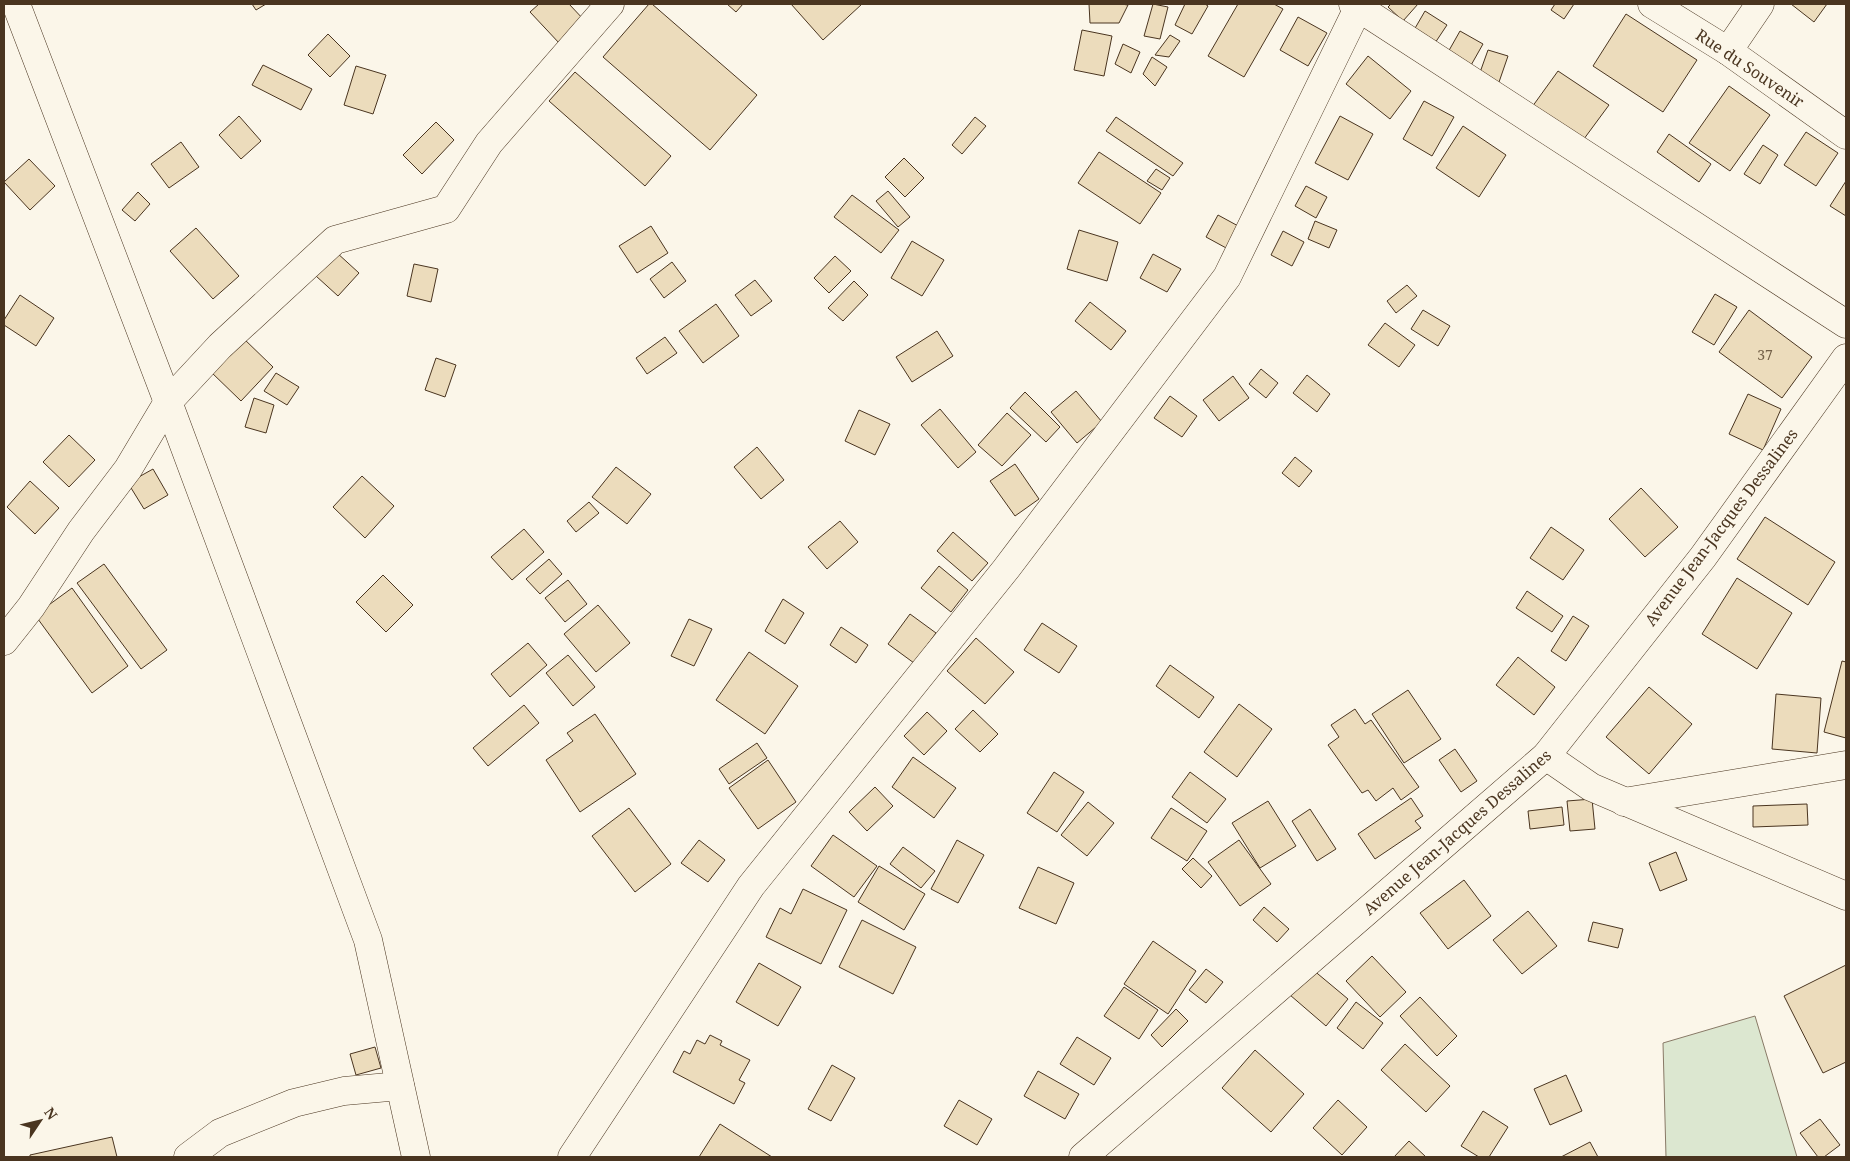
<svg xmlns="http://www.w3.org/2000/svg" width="1850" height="1161" viewBox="0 0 1850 1161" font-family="'Noto Serif',serif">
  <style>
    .green { fill: #dce7d0; stroke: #887966 }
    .building { fill: #ecdcbc; stroke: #4a3520 }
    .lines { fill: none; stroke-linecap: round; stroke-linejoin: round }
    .street-casing { stroke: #4a3520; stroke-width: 29 }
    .primary-casing { stroke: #4a3520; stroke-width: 29 }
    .street { stroke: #fbf6e9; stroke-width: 28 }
    .primary { stroke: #fbf6e9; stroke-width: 28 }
    .labels { text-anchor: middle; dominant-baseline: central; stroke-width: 4; stroke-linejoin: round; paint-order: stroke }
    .number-label { font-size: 14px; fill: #725f47 }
    .street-label { font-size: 16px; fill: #4a3520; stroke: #fbf6e9 }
  </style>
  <rect width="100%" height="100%" fill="#fbf6e9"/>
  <polygon class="green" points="1755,1016 1797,1157 1666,1157 1663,1043"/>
  <g class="building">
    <polygon points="252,4 266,4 256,10"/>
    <polygon points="539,4 569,4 585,21 560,44 530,12"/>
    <polygon points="649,4 652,4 757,95 710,150 603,57"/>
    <polygon points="727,4 743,4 736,12"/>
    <polygon points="791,4 862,4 823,40"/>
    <polygon points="1089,4 1121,4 1128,5 1119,23 1090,23"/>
    <polygon points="1153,4 1168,7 1160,39 1144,36"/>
    <polygon points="1185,4 1205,4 1208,6 1192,34 1175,25"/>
    <polygon points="1238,4 1274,4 1283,9 1244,77 1208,56"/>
    <polygon points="1391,4 1418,4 1403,21 1388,7"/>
    <polygon points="1555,4 1574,4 1564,19 1551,10"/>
    <polygon points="1791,4 1827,4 1814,22"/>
    <polygon points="1425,11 1447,25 1435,43 1414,30"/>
    <polygon points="1626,14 1697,60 1663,112 1593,66"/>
    <polygon points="1298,17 1327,33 1308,66 1280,50"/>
    <polygon points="1082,30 1112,36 1104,76 1074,70"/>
    <polygon points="1460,31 1483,44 1470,67 1447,54"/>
    <polygon points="328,34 350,56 330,77 308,55"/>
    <polygon points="1170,35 1180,41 1169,57 1155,55"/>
    <polygon points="1123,44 1140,52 1131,73 1115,64"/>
    <polygon points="1488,50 1508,56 1498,85 1478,78"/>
    <polygon points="1368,56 1411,91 1390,119 1346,84"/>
    <polygon points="1152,57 1167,67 1155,86 1143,74"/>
    <polygon points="263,65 312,89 301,110 252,85"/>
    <polygon points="356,66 386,75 373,114 344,105"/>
    <polygon points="1558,71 1609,105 1578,147 1527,114"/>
    <polygon points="575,72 671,156 645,186 549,101"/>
    <polygon points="1729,86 1770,115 1730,171 1689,143"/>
    <polygon points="1424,101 1454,117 1432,156 1403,139"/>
    <polygon points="239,116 261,141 241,159 219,135"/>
    <polygon points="1340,116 1373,134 1348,180 1315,163"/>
    <polygon points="975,117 986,126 962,154 952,145"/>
    <polygon points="1116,117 1183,163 1173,176 1106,131"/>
    <polygon points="436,122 454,140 422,174 403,155"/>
    <polygon points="1463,126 1506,155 1479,197 1436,168"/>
    <polygon points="1806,132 1838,153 1816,186 1784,165"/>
    <polygon points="1669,134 1711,164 1699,182 1657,152"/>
    <polygon points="181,142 199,167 169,188 151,164"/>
    <polygon points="1763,145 1778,155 1760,184 1744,174"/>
    <polygon points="1099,152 1161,193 1140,224 1078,183"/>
    <polygon points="904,158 924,178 905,197 885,177"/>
    <polygon points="29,159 55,186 30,210 4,182"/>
    <polygon points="1156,169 1170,178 1162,190 1147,181"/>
    <polygon points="1846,181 1846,216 1830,206"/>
    <polygon points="1306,186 1327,197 1316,218 1295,206"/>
    <polygon points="888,191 910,217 898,227 876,201"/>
    <polygon points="138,192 150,204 135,221 122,210"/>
    <polygon points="852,195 899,230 881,253 834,217"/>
    <polygon points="1218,215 1240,227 1228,249 1206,237"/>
    <polygon points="1315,221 1337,230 1329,248 1308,239"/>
    <polygon points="651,226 668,253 637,273 619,246"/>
    <polygon points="196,228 239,276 213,299 170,251"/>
    <polygon points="1079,230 1118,242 1107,281 1067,269"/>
    <polygon points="1283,231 1304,242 1292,266 1271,255"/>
    <polygon points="912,241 944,260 922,296 891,278"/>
    <polygon points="336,252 359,273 338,296 316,276"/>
    <polygon points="1153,254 1181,269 1167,292 1140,278"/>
    <polygon points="835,256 851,271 829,293 814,278"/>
    <polygon points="672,262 686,281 664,298 650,279"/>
    <polygon points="414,264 438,269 431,302 407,296"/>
    <polygon points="755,280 772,301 751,316 735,295"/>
    <polygon points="854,281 868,295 843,321 828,308"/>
    <polygon points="1407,285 1417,296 1396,313 1387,301"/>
    <polygon points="1715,294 1737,307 1714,345 1692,332"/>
    <polygon points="20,295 54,318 36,346 4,325 4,320"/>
    <polygon points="1090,302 1126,331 1111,350 1075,321"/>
    <polygon points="716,304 739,336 703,363 679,331"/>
    <polygon points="1423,310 1450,326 1438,346 1411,329"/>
    <polygon points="1749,310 1812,357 1782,398 1719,352"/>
    <polygon points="1385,323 1415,345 1399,367 1368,345"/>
    <polygon points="937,331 953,356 912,382 896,357"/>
    <polygon points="242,337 273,367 241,401 210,371"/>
    <polygon points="665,337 677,353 647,374 636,358"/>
    <polygon points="436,358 456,365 445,397 425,390"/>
    <polygon points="1261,369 1278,383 1266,398 1249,384"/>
    <polygon points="276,373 299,387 287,405 264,391"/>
    <polygon points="1307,375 1330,394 1317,412 1293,393"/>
    <polygon points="1233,376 1249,398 1219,421 1203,400"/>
    <polygon points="1076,391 1102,422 1077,443 1051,412"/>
    <polygon points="1025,392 1060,427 1046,442 1010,408"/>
    <polygon points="1748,394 1781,409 1763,450 1729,434"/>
    <polygon points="1170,396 1197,416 1182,437 1154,418"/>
    <polygon points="254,398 274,405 266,433 245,427"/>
    <polygon points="940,409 976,452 958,468 921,425"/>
    <polygon points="859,410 890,424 875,455 845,441"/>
    <polygon points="1007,413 1031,435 1002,466 978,445"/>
    <polygon points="69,435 95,460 69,487 43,462"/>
    <polygon points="757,447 784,480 761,499 734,467"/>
    <polygon points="1295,457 1312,471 1299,487 1282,473"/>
    <polygon points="1015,464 1039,499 1015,516 990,481"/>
    <polygon points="616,467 651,494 627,524 592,497"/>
    <polygon points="153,469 168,495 144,509 128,483"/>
    <polygon points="362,476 394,506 365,538 333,507"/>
    <polygon points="30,481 59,508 35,534 7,507"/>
    <polygon points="1641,488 1678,527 1645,557 1609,519"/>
    <polygon points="589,502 599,513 576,532 567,521"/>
    <polygon points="1765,517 1835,562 1808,605 1737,559"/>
    <polygon points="840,521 858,542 827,569 808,547"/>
    <polygon points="1551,527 1584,550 1563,580 1530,558"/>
    <polygon points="524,529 544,552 512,580 491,557"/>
    <polygon points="953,532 988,563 972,581 937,551"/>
    <polygon points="549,559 562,574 540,594 526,579"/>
    <polygon points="104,564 167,650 141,669 77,583"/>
    <polygon points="939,566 968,590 951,612 921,588"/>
    <polygon points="383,575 413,605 386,632 356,602"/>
    <polygon points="1737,578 1792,613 1757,669 1702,634"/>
    <polygon points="568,580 587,604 565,622 545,598"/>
    <polygon points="72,588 128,666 92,693 35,615"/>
    <polygon points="1527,591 1563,616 1552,632 1516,608"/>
    <polygon points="783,599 804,613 785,644 765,631"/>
    <polygon points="598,605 630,643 596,672 564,634"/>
    <polygon points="910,614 936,633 914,663 888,644"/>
    <polygon points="1573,616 1589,626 1566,661 1551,651"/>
    <polygon points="689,619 712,629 694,666 671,656"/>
    <polygon points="1042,623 1077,646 1059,673 1024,650"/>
    <polygon points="841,627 868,645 856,663 830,645"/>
    <polygon points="976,638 1014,672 985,704 947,671"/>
    <polygon points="528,643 547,665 510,697 491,674"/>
    <polygon points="749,652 798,686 765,734 716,700"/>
    <polygon points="568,655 595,687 573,706 546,673"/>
    <polygon points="1518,657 1555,687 1534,715 1496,685"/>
    <polygon points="1842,661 1846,662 1846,738 1824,732"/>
    <polygon points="1170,665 1214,697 1199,718 1156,686"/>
    <polygon points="1649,687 1692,724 1649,774 1606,737"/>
    <polygon points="1408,690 1441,739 1404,763 1372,714"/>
    <polygon points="1776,694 1821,698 1817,753 1772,749"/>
    <polygon points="1239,704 1272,729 1237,777 1204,752"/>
    <polygon points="524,705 539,723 488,766 473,748"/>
    <polygon points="1355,709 1365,724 1371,720 1419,787 1401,800 1393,788 1376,801 1368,790 1362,793 1328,745 1339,737 1331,725"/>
    <polygon points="973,710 998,734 980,752 955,729"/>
    <polygon points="927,712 947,731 924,755 904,736"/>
    <polygon points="595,714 636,774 580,812 546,760 573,741 567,733"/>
    <polygon points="757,743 767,758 729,784 719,769"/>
    <polygon points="1455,749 1477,781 1461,792 1439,760"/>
    <polygon points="913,757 956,788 934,818 892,787"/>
    <polygon points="768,760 796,802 758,829 729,788"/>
    <polygon points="1054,772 1084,792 1057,832 1027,813"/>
    <polygon points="1190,772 1226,799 1207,823 1172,797"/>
    <polygon points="875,787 893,806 867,831 849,812"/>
    <polygon points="1411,798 1423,816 1415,821 1421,828 1375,859 1358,834"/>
    <polygon points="1592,799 1595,829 1570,831 1567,801"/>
    <polygon points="1268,801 1296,846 1260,868 1232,823"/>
    <polygon points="1088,802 1114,823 1087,856 1061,835"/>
    <polygon points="1807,804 1808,825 1753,827 1753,806"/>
    <polygon points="1562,807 1564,825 1530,829 1528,811"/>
    <polygon points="629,808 671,864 635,892 592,836"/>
    <polygon points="1171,808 1207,831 1187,861 1151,838"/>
    <polygon points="1310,809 1336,849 1317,861 1292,821"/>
    <polygon points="833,835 877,866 854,897 811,866"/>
    <polygon points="699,840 725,860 708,882 681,863"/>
    <polygon points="957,840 984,855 958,903 931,889"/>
    <polygon points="1239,840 1271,884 1240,906 1208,862"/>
    <polygon points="903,847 935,871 921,888 890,864"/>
    <polygon points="1676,852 1687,880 1660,891 1649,863"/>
    <polygon points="1193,858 1212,876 1201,888 1182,869"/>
    <polygon points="879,866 925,894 904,930 858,902"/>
    <polygon points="1038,867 1074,883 1056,924 1019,908"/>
    <polygon points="1464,880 1491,916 1448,949 1420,913"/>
    <polygon points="803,889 847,910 821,964 766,937 780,908 791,914"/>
    <polygon points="1264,907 1289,929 1277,942 1253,920"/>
    <polygon points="1528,911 1557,946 1522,974 1493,940"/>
    <polygon points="862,920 916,947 893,994 839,967"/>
    <polygon points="1593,922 1623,929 1618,948 1588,941"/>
    <polygon points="1153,941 1196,971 1168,1014 1124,984"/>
    <polygon points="1372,956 1406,992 1380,1017 1346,981"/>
    <polygon points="759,963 801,987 778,1026 736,1002"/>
    <polygon points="1846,965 1846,1062 1823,1073 1784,996"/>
    <polygon points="1206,969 1223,982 1206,1003 1189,990"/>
    <polygon points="1312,969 1348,999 1326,1026 1290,995"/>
    <polygon points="1124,987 1158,1010 1139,1039 1104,1016"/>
    <polygon points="1420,997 1457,1036 1437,1056 1400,1016"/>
    <polygon points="1356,1002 1383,1023 1363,1049 1337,1028"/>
    <polygon points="1176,1009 1188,1021 1162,1047 1151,1035"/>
    <polygon points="710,1035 722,1041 720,1045 750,1060 739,1080 745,1083 734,1104 673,1072 684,1051 690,1054 697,1040 705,1044"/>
    <polygon points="1077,1037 1111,1058 1094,1085 1060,1064"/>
    <polygon points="1405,1044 1450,1086 1426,1112 1381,1070"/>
    <polygon points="375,1047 381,1068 356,1075 350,1054"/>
    <polygon points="1255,1050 1304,1094 1271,1132 1222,1088"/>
    <polygon points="832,1065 855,1078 831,1121 808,1109"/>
    <polygon points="1038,1071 1079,1094 1065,1119 1024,1096"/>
    <polygon points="1566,1075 1582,1111 1550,1125 1534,1089"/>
    <polygon points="959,1100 992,1119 977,1145 944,1126"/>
    <polygon points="1338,1100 1367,1127 1342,1155 1313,1128"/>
    <polygon points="1483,1111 1508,1127 1489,1157 1479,1157 1461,1146"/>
    <polygon points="1820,1119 1840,1145 1824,1157 1818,1157 1800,1133"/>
    <polygon points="720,1124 772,1157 699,1157"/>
    <polygon points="112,1137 117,1157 30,1157 30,1155"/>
    <polygon points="1409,1141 1426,1157 1394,1157"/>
    <polygon points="1590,1142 1598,1157 1561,1157"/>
  </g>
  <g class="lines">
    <defs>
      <g id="street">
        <polyline points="16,4 168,402 368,940 416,1157"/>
        <polyline points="1353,4 1846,324"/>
        <polyline points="1652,4 1728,51 1846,135"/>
        <polyline points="1728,51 1760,4"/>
        <polyline points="4,641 31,607 81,531 128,469 168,402 220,346 335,240 446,209 489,143 610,4"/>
        <polyline points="1546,756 1591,787 1846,896"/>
        <polyline points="1624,802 1846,765"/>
        <polyline points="188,1157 220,1133 294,1103 344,1091 400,1086"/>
        <polyline points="572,1157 751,886 1006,569 1227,277 1360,4"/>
      </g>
      <polyline id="primary" points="1083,1157 1546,756 1703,557 1846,358"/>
    </defs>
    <use href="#street" class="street-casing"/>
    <use href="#primary" class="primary-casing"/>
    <use href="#street" class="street"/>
    <use href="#primary" class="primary"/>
  </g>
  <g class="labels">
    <g class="number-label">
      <text x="1765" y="354">37</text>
    </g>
    <g class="street-label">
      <text transform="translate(1750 68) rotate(34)">Rue du Souvenir</text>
      <text transform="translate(1721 527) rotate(-53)">Avenue Jean-Jacques Dessalines</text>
      <text transform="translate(1457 832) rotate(-41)">Avenue Jean-Jacques Dessalines</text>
    </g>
  </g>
  <rect width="1850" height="1161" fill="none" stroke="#4a3520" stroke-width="10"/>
  <g transform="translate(40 1121) rotate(55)" stroke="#fbf6e9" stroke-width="4" paint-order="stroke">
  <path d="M0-4L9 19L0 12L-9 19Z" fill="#4a3520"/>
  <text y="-8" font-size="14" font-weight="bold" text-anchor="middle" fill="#4a3520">N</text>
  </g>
</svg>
